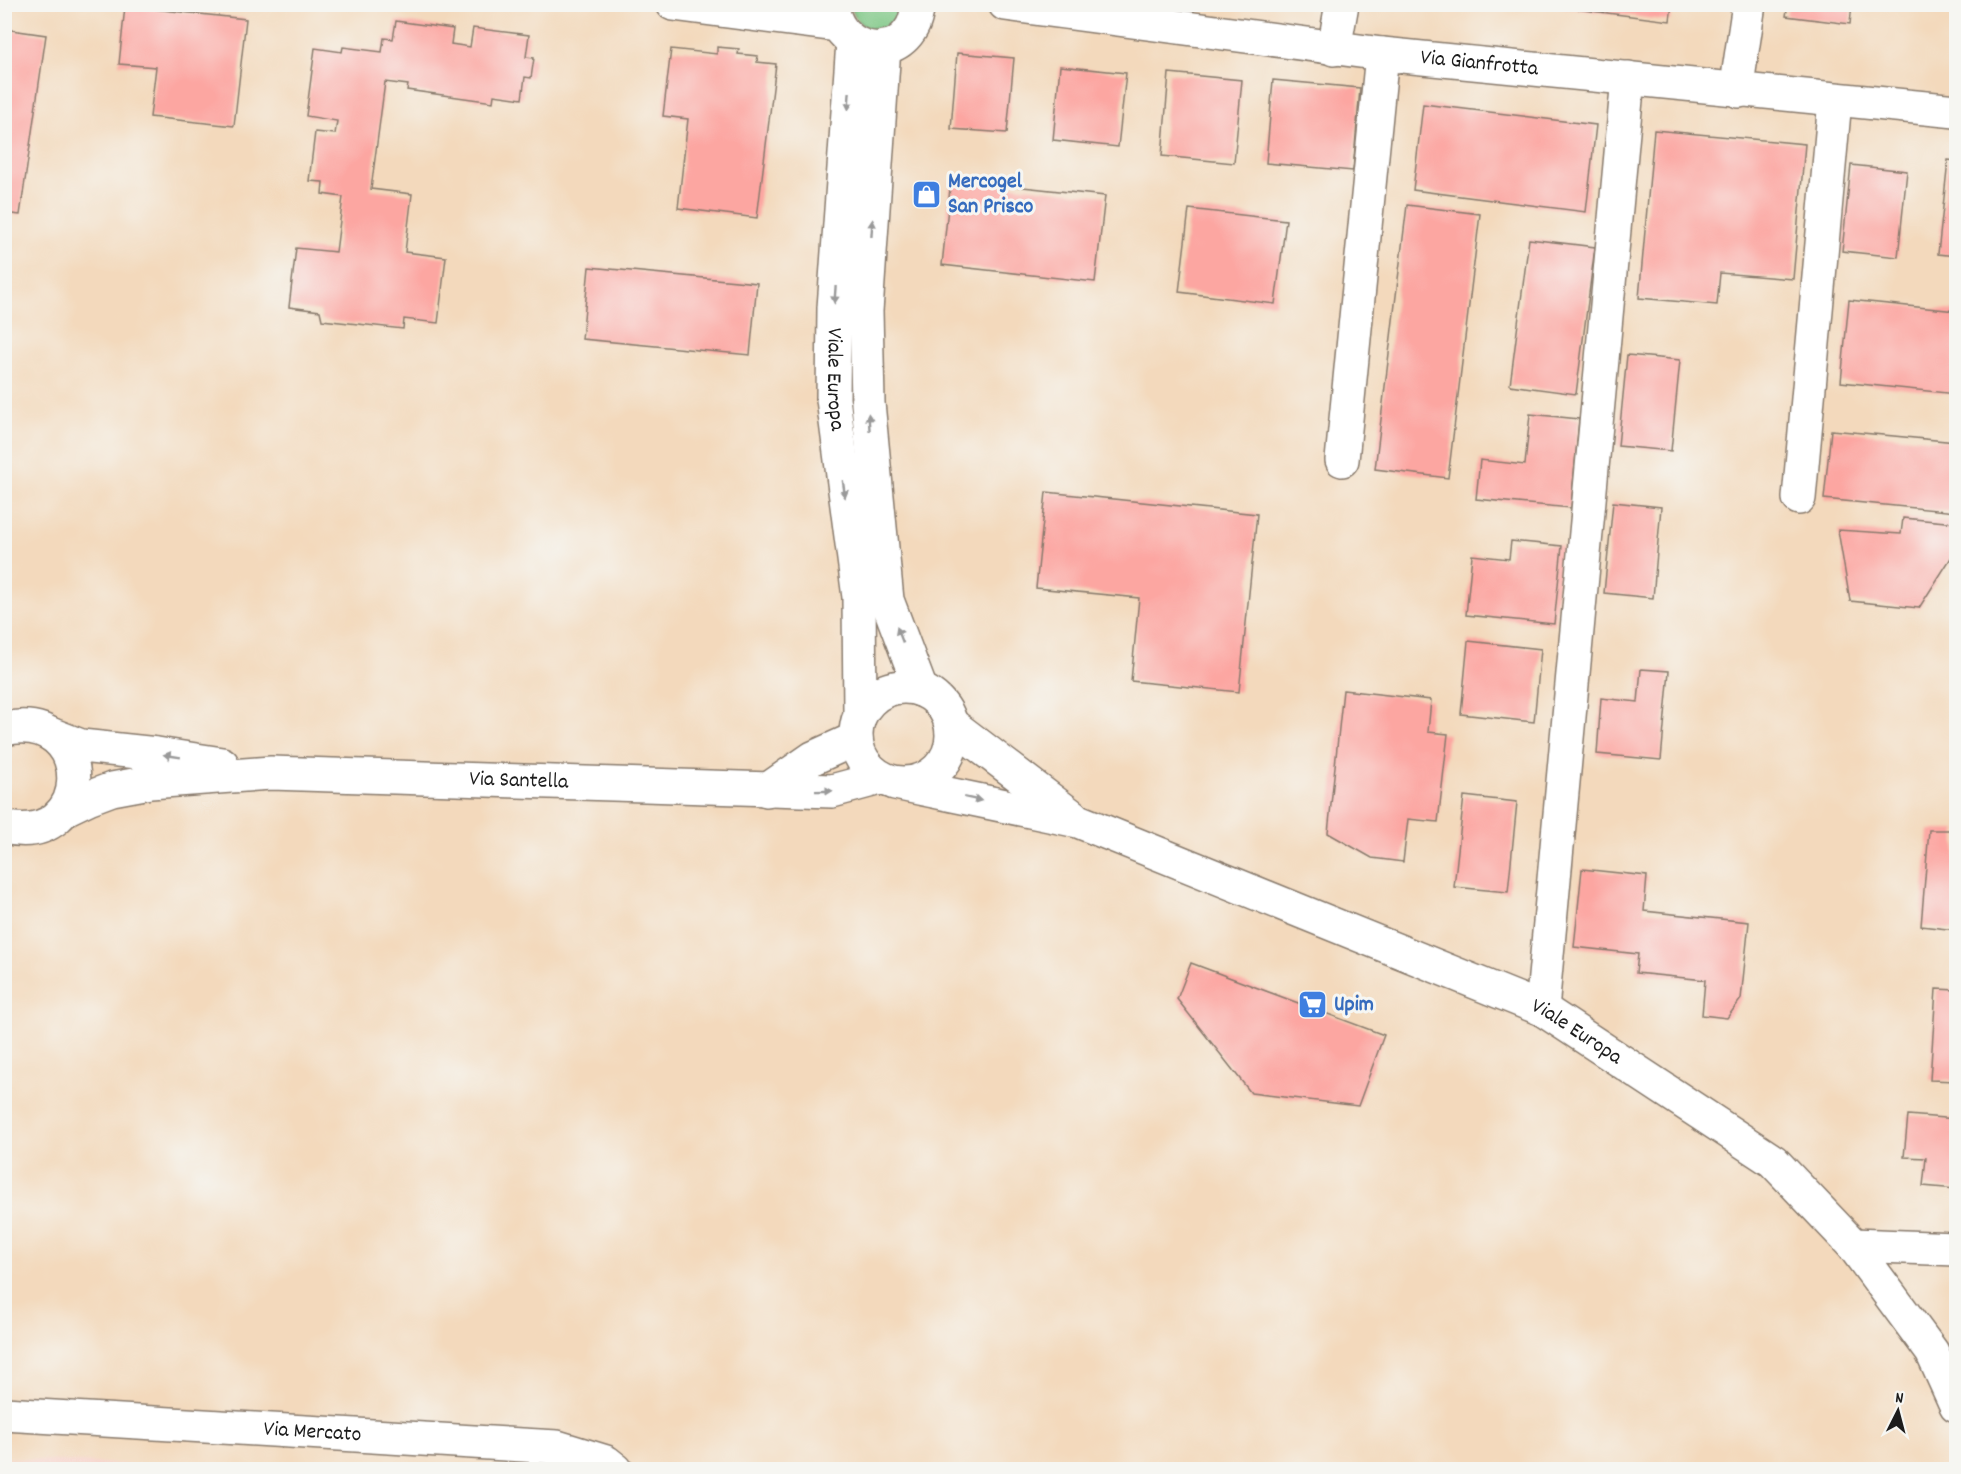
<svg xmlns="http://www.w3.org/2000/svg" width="1961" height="1474" viewBox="0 0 1961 1474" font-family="Dekko,sans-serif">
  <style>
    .built { fill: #f7d1c9 }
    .green { fill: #7cc683; stroke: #4c7150; stroke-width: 1.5 }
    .building { fill: #fca6a1 }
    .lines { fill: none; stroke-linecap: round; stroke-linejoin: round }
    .minor-casing { stroke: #887a6c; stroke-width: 36 }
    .tertiary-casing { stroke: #887a6c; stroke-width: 36 }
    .minor { stroke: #fff; stroke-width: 33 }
    .tertiary { stroke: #fff; stroke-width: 33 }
    .oneway { fill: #999 }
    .labels { text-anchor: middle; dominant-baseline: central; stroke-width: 6; stroke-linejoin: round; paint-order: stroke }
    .street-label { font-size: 22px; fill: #1c1c1c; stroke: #f6f6f2 }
    .shop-label { font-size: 22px; font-weight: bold; fill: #366cbe; stroke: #f6f6f2; text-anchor: start }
  </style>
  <rect width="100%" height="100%" fill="#f6f6f2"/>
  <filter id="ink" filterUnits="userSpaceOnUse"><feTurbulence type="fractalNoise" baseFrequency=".0167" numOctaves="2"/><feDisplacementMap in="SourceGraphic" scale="12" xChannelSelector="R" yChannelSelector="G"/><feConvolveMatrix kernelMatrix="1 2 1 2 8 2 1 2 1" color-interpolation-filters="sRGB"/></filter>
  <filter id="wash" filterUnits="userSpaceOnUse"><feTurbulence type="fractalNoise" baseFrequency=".008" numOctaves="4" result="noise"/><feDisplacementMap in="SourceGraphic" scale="24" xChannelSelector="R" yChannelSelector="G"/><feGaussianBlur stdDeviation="1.35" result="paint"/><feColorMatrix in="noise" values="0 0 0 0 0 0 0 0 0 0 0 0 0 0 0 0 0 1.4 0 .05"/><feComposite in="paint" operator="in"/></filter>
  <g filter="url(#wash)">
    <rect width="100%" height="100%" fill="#f3d9bc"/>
    <polygon class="built" points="4,1458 156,1466 218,1469 5,1469"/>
    <path class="green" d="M851 4H902C897 38 854 38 851 4Z"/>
    <g id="blocks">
      <g class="building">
        <polygon points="1552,4 1672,4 1670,21 1552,6"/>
        <polygon points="1788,4 1852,4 1850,24 1786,16"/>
        <polygon points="125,6 246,19 234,126 150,117 156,67 119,64"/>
        <polygon points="396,21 453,29 451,44 470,47 473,28 529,35 526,57 534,58 531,78 525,77 522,99 494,95 493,102 407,90 408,85 385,82 371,189 412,194 405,252 446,257 438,323 404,319 403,329 322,320 320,311 289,307 296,248 336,252 343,197 322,194 323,182 309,181 315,132 335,134 337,121 306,116 315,48 342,52 343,47 382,52 384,38 393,39"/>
        <polygon points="4,29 46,35 20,215 4,213"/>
        <polygon points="717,47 739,49 738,54 758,56 757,62 776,64 757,218 678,208 688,119 663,116 671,49 717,54"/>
        <polygon points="957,53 1014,58 1007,133 951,129"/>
        <polygon points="1060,66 1126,73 1118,147 1053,140"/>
        <polygon points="1169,73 1242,80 1234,163 1162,156"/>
        <polygon points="1273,80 1360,88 1353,171 1266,163"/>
        <polygon points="1423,104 1596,125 1586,212 1413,190"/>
        <polygon points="1654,130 1805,144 1793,279 1720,273 1717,305 1639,298"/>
        <polygon points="1948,160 1956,161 1956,256 1938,254"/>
        <polygon points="1851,165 1907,171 1898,257 1842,251"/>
        <polygon points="951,179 1105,196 1095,282 942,265"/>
        <polygon points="1407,205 1480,214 1448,478 1375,469"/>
        <polygon points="1189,209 1286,220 1275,304 1179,292"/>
        <polygon points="1529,239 1595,247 1576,394 1510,385"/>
        <polygon points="589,267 757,283 750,355 582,339"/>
        <polygon points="1849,300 1956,311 1956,394 1841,382"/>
        <polygon points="1627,355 1680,360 1671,451 1618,446"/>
        <polygon points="1530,414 1579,419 1571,508 1476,499 1480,460 1525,465"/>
        <polygon points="1831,430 1956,442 1956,512 1824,499"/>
        <polygon points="1046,492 1257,514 1239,692 1131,681 1139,598 1036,588"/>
        <polygon points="1613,502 1661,507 1653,598 1604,593"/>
        <polygon points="1903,518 1956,523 1956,550 1919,608 1850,601 1838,530 1901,534"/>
        <polygon points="1511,541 1562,546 1554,624 1466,615 1472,555 1509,559"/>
        <polygon points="1468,641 1541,649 1534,722 1461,714"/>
        <polygon points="1641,669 1669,671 1661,760 1597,754 1601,698 1638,702"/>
        <polygon points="1343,690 1431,700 1428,732 1448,734 1438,822 1408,819 1403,862 1372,858 1328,833"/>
        <polygon points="1464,796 1517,802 1508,892 1454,887"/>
        <polygon points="1929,830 1956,830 1956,930 1921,926"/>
        <polygon points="1582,869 1647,876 1644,911 1749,922 1741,999 1727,1018 1702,1015 1705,980 1636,973 1638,954 1574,947"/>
        <polygon points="1191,963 1384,1035 1358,1106 1251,1093 1177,999"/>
        <polygon points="1936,989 1956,990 1956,1081 1930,1080"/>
        <polygon points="1908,1115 1956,1119 1956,1189 1923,1186 1926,1158 1904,1157"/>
      </g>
    </g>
  </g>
  <g filter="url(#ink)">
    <use href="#blocks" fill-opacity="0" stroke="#887a6c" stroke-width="1.5"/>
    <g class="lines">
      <defs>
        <g id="minor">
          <polyline points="673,4 837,25"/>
          <polyline points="1334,49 1342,4"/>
          <polyline points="1739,91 1739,71 1749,4"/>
          <polyline points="1342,460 1382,54"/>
          <polyline points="1799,498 1835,100"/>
          <path d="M4 729C97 708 97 849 4 827"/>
          <polyline points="50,734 81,746 157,754 222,764"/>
          <polyline points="767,790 813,758 855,739"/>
          <path id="s1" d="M65 809 88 798 112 789 150 782 271 773 832 791 880 778"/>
          <polyline points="1542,1009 1628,78"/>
          <polyline points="1853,1245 1956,1249"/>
          <path id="s2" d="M4 1414 557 1447 606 1462 616 1470"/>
        </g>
        <g id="tertiary">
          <path d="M832 4C835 48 890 66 912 27 916 20 917 12 918 4"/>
          <path id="s3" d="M1005 4 1382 54 1956 111"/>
          <path id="s4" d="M853 42 834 308 833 399 859 597 860 713"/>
          <polyline points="884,47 866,311 868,403 887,600 921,690"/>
          <circle cx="904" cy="735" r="48"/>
          <polyline points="951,724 1072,816"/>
          <path id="s5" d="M895 783 1078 821 1542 1009 1773 1161 1853 1245 1932 1352 1956 1405"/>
        </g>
      </defs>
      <use href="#minor" class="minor-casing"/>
      <use href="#tertiary" class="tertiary-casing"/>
      <use href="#minor" class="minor"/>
      <use href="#tertiary" class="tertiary"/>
    </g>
    <defs><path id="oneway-solid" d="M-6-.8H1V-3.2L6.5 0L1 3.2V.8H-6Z" transform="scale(1.5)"/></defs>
    <g class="oneway">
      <use href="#oneway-solid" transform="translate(849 101) rotate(94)"/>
      <use href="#oneway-solid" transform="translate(872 228) rotate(-86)"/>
      <use href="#oneway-solid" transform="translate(835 295) rotate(94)"/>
      <use href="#oneway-solid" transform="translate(869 422) rotate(-94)"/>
      <use href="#oneway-solid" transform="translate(844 489) rotate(82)"/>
      <use href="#oneway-solid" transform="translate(900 635) rotate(-111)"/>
      <use href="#oneway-solid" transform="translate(172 756) rotate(-171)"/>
      <use href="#oneway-solid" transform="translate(824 791) rotate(-1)"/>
      <use href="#oneway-solid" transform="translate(973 799) rotate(12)"/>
    </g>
  </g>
  <defs>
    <symbol id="shop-square" viewBox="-11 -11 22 22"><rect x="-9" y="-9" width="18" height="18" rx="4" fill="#3f7fe0" stroke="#f6f6f2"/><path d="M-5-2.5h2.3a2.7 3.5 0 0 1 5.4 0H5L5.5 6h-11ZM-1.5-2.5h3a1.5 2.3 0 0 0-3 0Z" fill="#fff"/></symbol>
    <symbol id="supermarket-square" viewBox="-11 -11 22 22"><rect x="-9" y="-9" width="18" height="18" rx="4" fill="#3f7fe0" stroke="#f6f6f2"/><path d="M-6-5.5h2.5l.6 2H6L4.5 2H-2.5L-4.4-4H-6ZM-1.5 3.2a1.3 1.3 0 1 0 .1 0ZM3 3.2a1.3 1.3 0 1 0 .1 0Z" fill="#fff"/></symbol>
  </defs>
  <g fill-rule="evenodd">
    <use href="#shop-square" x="910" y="178" width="33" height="33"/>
    <use href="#supermarket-square" x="1296" y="988" width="33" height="33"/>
  </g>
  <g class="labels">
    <g class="street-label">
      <text stroke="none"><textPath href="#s3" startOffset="478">Via Gianfrotta</textPath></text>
      <text stroke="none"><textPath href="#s4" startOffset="338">Viale Europa</textPath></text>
      <text stroke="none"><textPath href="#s1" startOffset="459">Via Santella</textPath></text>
      <text stroke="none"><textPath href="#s5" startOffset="729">Viale Europa</textPath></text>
      <text stroke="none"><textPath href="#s2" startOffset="309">Via Mercato</textPath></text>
    </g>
    <g class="shop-label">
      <text x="948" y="182">Mercogel<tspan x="948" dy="25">San Prisco</tspan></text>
      <text x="1334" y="1005">Upim</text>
    </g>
  </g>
  <rect width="1961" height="1474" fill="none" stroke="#f6f6f2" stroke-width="24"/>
  <g transform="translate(1898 1411) rotate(6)" stroke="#f6f6f2" stroke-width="4.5" paint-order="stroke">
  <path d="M0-4.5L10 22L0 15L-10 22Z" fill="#1c1c1c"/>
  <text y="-9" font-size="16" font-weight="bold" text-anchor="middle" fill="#1c1c1c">N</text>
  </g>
</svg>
